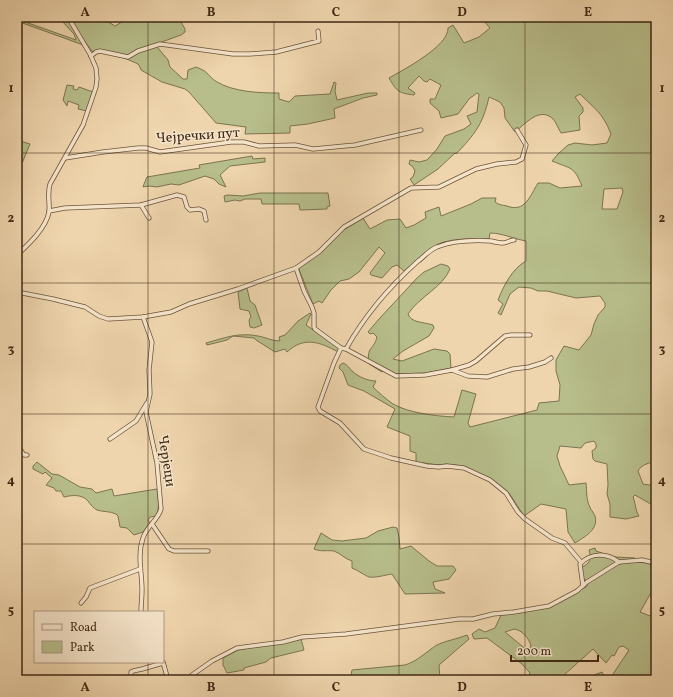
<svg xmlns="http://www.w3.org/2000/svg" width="673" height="697" viewBox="0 0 673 697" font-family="Vollkorn,serif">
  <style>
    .green { fill: #b7be8b; stroke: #7c7450; fill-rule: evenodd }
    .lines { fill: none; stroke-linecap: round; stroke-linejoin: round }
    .minor-casing { stroke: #6c543b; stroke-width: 5 }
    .minor { stroke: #f5e4ca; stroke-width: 3.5 }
    .grid { fill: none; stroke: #402915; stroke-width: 1; stroke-opacity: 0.55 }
    .labels { text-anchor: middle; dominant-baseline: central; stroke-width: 3; stroke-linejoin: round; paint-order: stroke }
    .street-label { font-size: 14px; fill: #402915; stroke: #f5e4ca }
    .neatline { fill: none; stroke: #402915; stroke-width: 1.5 }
    .grid-label { font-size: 13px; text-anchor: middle; font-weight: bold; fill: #402915 }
  </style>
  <rect width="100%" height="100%" fill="#efd5ad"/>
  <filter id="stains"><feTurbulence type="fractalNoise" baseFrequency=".005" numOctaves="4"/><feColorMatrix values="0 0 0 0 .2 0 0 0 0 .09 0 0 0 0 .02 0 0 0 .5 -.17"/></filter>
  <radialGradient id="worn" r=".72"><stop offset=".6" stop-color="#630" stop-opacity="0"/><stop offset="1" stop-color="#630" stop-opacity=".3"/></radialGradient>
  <g class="green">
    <polygon points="66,17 86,46 17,21 17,19 76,40 74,34 61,20"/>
    <path d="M70 17H85L93 19 100 17 115 26 131 17H178L185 29V32L181 35 156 44 158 48 168 60 170 67 183 79H187L188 70 196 67C210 72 207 76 217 82 234 92 259 93 279 93V99L289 102 295 96 330 94 334 82 336 83 335 91 337 100 368 93H377V95L363 98 334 109 335 118 308 124 290 126V133L245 134 246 127 216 123 189 92 185 89 162 82 141 70 139 65 136 63 122 57 99 52 94 54 76 29Z"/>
    <path d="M480 17H656V462C650 462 641 465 638 471L643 484 656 486V507L635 495 633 497C636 504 635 510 639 516L626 519 610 517V504L607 494 608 485 607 464 595 461 593 459 592 451 596 448V444L594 441 585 443 581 448 560 446 557 456 560 466 569 485 586 483C587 490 586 498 589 505 590 509 594 513 595 516 599 530 584 537 575 543L568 532 566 509 541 504 524 516 509 493 490 478 463 466 446 464 439 465 416 462V453L410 451V436L387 427 395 409 364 391 348 385 343 372 339 368 340 365 343 363C348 365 349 368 353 372 359 377 368 381 376 381L373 387C379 393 386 399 393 404 409 413 435 416 454 417L462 390 476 394 468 423 470 427 537 410 539 403 559 401 560 385 556 371V360L564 346 579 350 591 335 594 324 598 315 605 307V303L600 296 576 298 547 291H538L531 288 519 287 510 294 501 315 498 313 503 304 498 300C504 285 512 269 526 261V241C514 239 502 233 490 233L489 239C470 239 448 237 431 248 422 254 413 264 404 271L397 265 392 267 382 278 371 275 370 273 385 253 379 247 359 272 349 279 340 281 331 290 322 303 319 301 313 304 298 267 339 233 363 218 370 229 387 220 400 219 406 228 414 225 426 218 425 212 439 207 441 216 471 204 482 198H496L495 202C499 205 502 205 507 206 525 213 530 196 538 183H549L560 188 582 186C574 166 571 169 552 161L558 154 568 145 575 143 592 145 607 143 611 134C603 113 595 109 580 94L575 97 583 108V112L579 116 580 130 561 133C558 128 556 122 553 119 540 106 525 124 515 132L505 118 504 108 500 102 489 97C483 124 475 134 456 154L455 153 438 169 414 185 410 179 413 177 415 171 413 167 409 164 410 160 419 162 427 160 437 149 445 136 464 129 471 124 467 116 477 112 479 94 477 93 469 99 458 114 441 118 439 111 430 103V99H435L441 85 430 79 427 82 424 81 419 76 408 88 415 93 414 95C399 93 397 92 389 78 403 70 449 46 448 28L453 25 464 43 479 37 490 28ZM622 188 623 192 617 209H602L604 189Z"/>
    <polygon points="67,85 74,86 73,89 77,90 79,87 93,92 87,111 78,109 79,105 68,101 67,106 63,100"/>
    <polygon points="17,140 30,144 18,173 17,173"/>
    <polygon points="252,156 253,159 265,158 265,162 230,166 220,175 226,187 219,184 214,179 205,176 179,185 171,184 157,187 149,186 143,187 144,184 147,177 200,168 199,165"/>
    <polygon points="260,193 328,193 330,206 327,207 327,209 300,210 299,204 262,204 261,199 245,199 240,201 235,200 225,202 224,196 228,195 243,196"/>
    <path d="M441 264 448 266 450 269C443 287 419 297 408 314 411 323 424 322 433 325L434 328 429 336 403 351 393 359 402 361 434 349 447 351 450 354 451 368 425 373 397 374H394L384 369 382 372 369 364C366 346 374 350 377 337L373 333 370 334 368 332 379 319 417 278 424 272Z"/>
    <polygon points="247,288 250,301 255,305 262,325 254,328 250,327 249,320 251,317 249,311 240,309 238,292"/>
    <path d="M310 313 311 314 306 325 340 348 338 352C320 342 304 336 287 352L285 349 275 352 256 340 254 338 233 336 227 340 207 345 206 343C224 338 239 332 258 336 265 337 272 341 280 341L279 337 285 335 298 321Z"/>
    <path d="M37 462 52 474 59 475 80 487 92 489 96 493 112 489 114 496 157 489C158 499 160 507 156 516L150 517 148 520 150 523 143 532 134 535 127 528 120 527 118 516 116 514C110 511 103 512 97 510 93 508 91 505 88 501 82 494 72 495 64 497L61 491H56L54 488 46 485 52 478 45 472 43 474 33 469V466Z"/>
    <path d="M393 527 397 528 399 537 400 549 411 546 429 561 437 566H453L456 570 449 579 433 582 435 589 445 593 405 594 392 574C385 575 376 578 369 577 366 576 357 570 352 568V561C345 559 340 553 334 551 327 550 321 552 314 549L321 533 332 540 342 541 366 538 378 531Z"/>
    <path d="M595 548 596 551 614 557 635 558 636 562 648 563 656 570V584L640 612 650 616 656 606V680H581L602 672 604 676 611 677 629 650 623 646 619 647 614 656 612 655 606 663 593 649 564 675 566 680H529L530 673 522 664 487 638 474 639 472 634 479 629 485 632 495 628 501 615 548 607 558 603 587 586 588 582 583 578 581 568C590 563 592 560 589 550ZM514 629C522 630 529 638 531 646L528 651 505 632Z"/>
    <path d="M467 635 469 639 439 665 440 680H350L352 670 405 665C418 661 427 651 437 645 442 642 460 638 467 635Z"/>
    <polygon points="301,639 304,650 271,658 266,662 244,668 244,670 227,673 223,665 223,658 238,650"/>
  </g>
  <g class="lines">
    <defs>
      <g id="minor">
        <polyline points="91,56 96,52 100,51 128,57 138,51 160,44 233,54 250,54 276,52 319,41 318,31"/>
        <polyline points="65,158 103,152 138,148 146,148 160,152 231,142 244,142 259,146 295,145 313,149 355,145 421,130"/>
        <polyline points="141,205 149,218"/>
        <polyline points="49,211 65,208 141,205 177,195 184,197 187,207 190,210 199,209 204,211 206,220"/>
        <path d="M17 255C29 244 46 228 49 212 50 203 47 194 50 184L83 125 96 87 97 79 96 68 90 54 68 17"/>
        <polyline points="296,268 304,291 312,307 314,313 314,327 315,329 341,348"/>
        <polyline points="17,292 53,299 85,307 99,316 108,319 143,317 171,312 189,304 238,289 296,268 319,252 344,227 411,188 439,187 476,169 497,164 516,162 522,159 526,145 517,130"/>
        <path d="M346 349C365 315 388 288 417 262 424 257 429 250 437 247 454 240 473 240 491 241 495 242 499 243 503 243 507 243 510 240 514 240"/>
        <polyline points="551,358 545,362 529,367 513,369 487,377 468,376 452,370 425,375 396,376 346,349 341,348 334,363 318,407 320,411 340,423 364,449 391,458 427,466 439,467 447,466 464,468 490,480 506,493 518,512 525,519 552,538 565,543 581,562"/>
        <polyline points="452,370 469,365 476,361 505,336 511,335 530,335"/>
        <polyline points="110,439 136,421 147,403"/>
        <polyline points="17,446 19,448 24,455 27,455"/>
        <polyline points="17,514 20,517"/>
        <polyline points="152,524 169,549 174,551 208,551"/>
        <path d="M583 586 580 564C591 552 607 553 619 562"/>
        <polyline points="81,603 86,597 90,588 140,569"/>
        <path d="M141 612C141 605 142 597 142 590 142 573 137 555 143 538 147 526 158 520 161 509L157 463 146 412 150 394 149 370 152 342 143 317"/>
        <polyline points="163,662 168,680"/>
        <polyline points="131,680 131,672 133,671 142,669 163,663"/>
        <polyline points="185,680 212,661 237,648 283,642 302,637 346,634 459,619 473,619 493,614 514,612 549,606 577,591 587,582 619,562 642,560 651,562 656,568"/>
      </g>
    </defs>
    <use href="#minor" class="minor-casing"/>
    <use href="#minor" class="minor"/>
  </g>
  <path class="grid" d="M148 17V612M274 17V680M399 17V680M525 17V680M17 153H656M17 283H656M17 414H656M17 544H656M148 662V680"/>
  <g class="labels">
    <g class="street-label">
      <text transform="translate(198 136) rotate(-4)">Чејречки пут</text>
      <text transform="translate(166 461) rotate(81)">Черјеци</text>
    </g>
  </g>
  <rect width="673" height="697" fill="none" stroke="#efd5ad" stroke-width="44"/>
  <rect x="34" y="611" width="130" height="52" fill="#f5e4ca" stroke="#ad9982"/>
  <rect x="42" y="624" width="20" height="6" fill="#f5e4ca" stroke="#ad9982"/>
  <text x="70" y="631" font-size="12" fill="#402915">Road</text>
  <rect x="42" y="641" width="20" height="12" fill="#b7be8b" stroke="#ad9982"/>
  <text x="70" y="651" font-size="12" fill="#402915">Park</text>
  <path d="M511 655v6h87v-6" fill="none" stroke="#402915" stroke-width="2"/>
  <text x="517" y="655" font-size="12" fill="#402915" stroke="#f5e4ca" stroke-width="3" paint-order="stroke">200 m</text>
  <rect x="22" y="22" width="629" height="653" class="neatline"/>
  <g class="grid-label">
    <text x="85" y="16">A</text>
    <text x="211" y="16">B</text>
    <text x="336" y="16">C</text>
    <text x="462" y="16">D</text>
    <text x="588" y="16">E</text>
    <text x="11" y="92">1</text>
    <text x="662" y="92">1</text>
    <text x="11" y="222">2</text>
    <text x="662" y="222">2</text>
    <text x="11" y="353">3</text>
    <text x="662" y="353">3</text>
    <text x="11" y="484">4</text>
    <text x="662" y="484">4</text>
    <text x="11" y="614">5</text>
    <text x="662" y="614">5</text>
    <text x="85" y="691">A</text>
    <text x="211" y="691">B</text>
    <text x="336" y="691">C</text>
    <text x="462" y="691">D</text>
    <text x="588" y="691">E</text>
  </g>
  <rect width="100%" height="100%" filter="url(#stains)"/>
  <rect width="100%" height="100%" fill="url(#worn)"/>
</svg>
